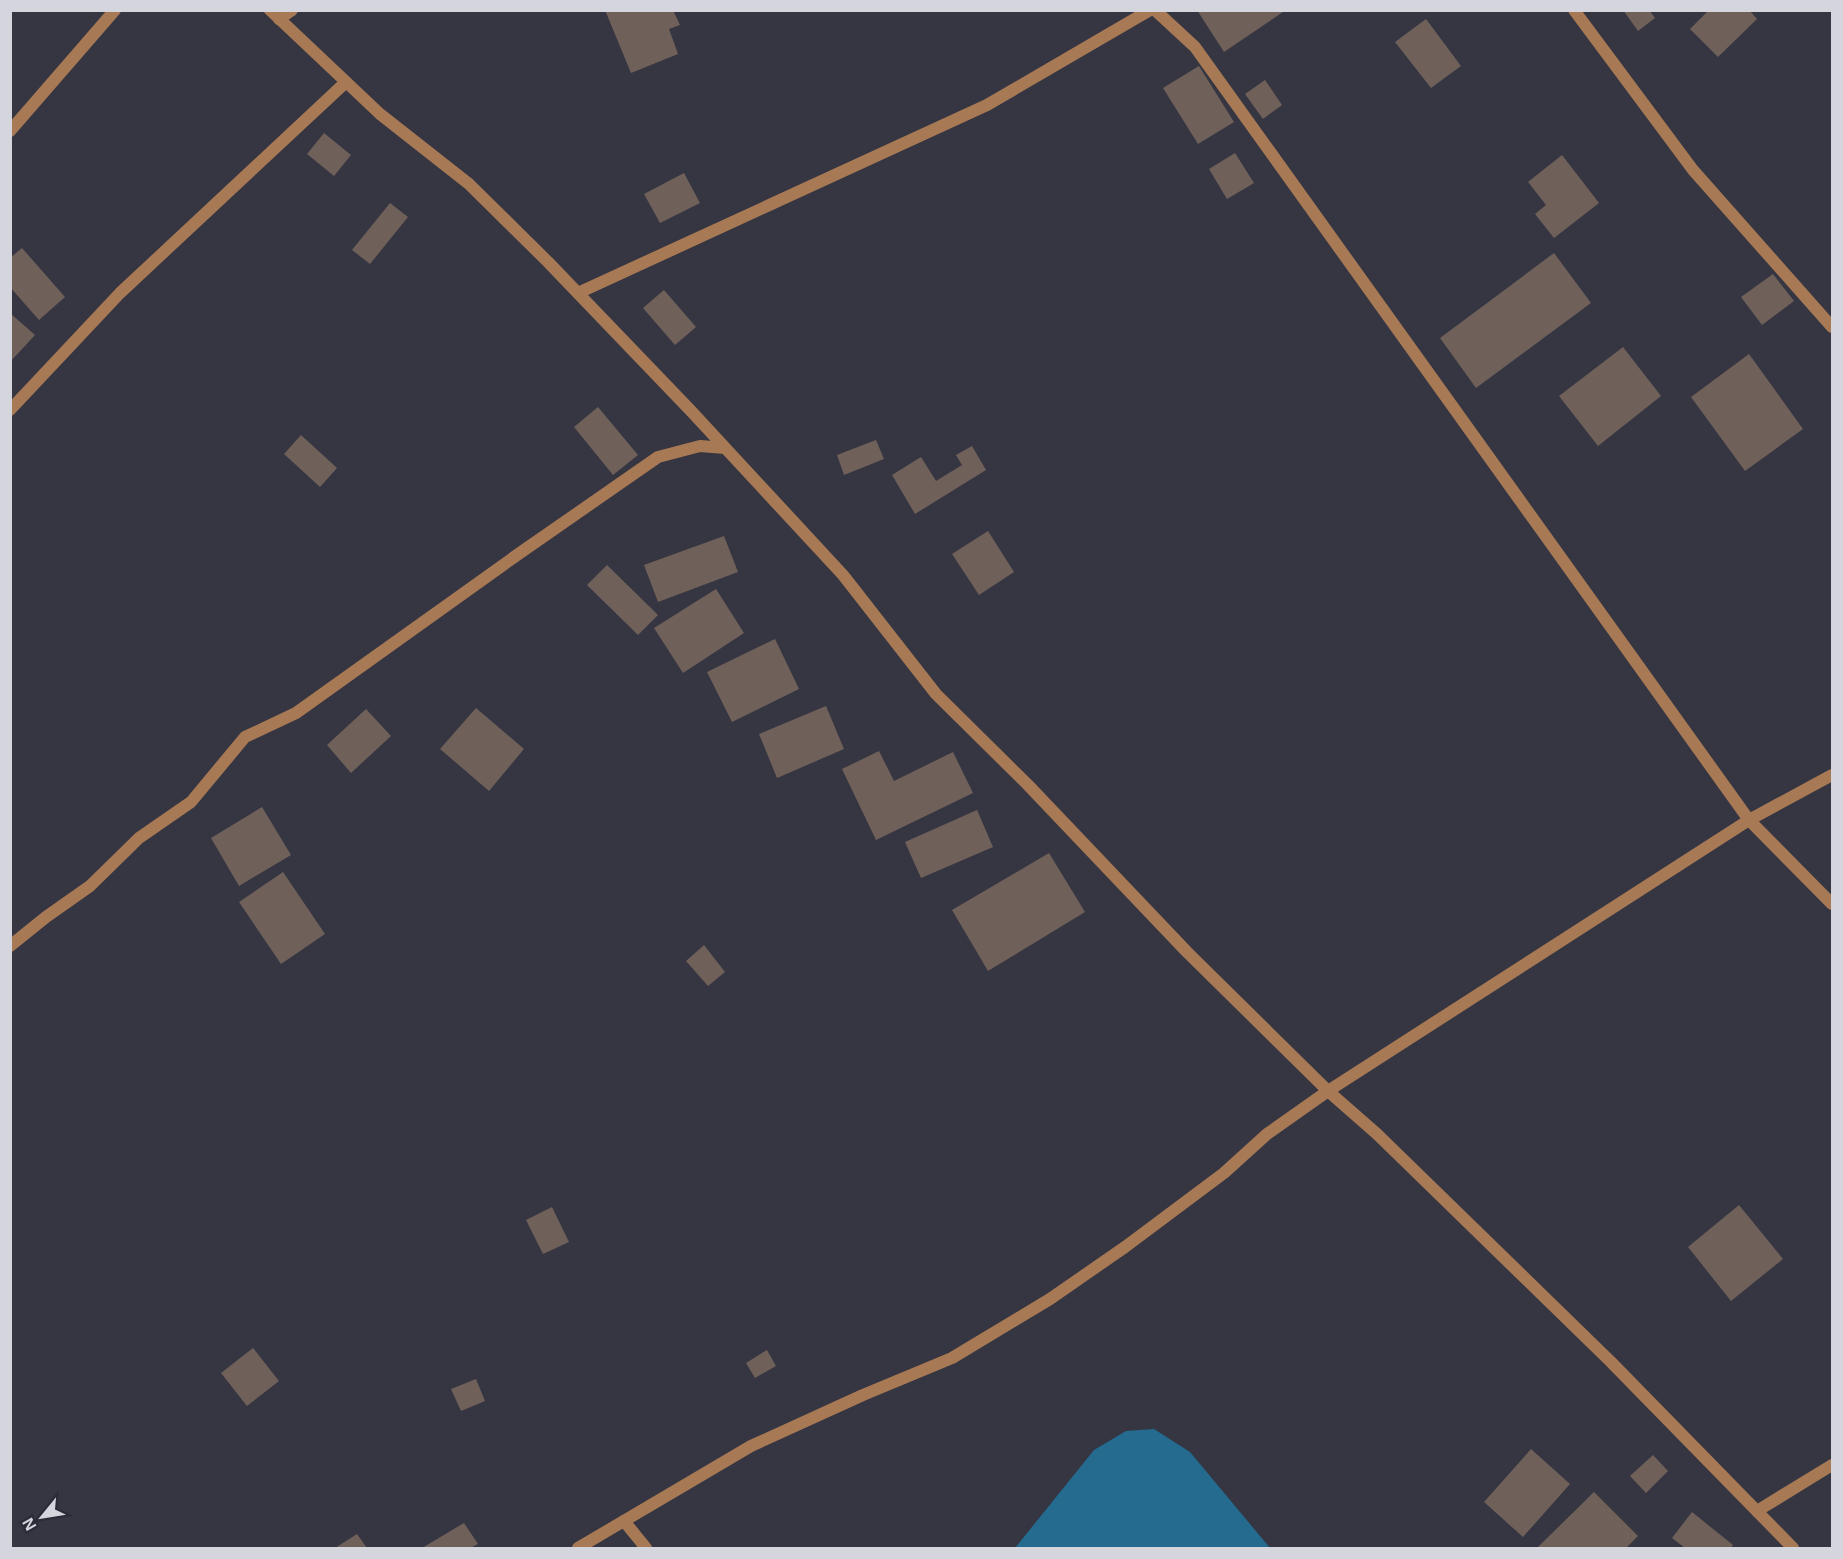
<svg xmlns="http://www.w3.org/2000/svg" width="1843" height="1559" viewBox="0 0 1843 1559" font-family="Arial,sans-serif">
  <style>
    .water { fill: #246b8f }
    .building { fill: #70605a }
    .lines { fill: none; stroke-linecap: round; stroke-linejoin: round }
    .street { stroke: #a87955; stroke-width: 12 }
  </style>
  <rect width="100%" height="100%" fill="#353642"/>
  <polygon class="water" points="1154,1429 1190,1452 1270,1548 1015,1548 1094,1450 1126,1431"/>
  <g class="building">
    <polygon points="605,10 673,10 680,25 669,29 678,54 631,73"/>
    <polygon points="1197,10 1282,10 1283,12 1224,52"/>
    <polygon points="1623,10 1649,10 1655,18 1638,31"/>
    <polygon points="1709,10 1749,10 1757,19 1718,57 1690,29"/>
    <polygon points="1426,19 1461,66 1431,88 1395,42"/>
    <polygon points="1199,66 1234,122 1198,144 1163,88"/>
    <polygon points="1265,80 1282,105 1263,119 1245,94"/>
    <polygon points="324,133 351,155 334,176 307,154"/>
    <polygon points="1235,153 1254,183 1227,199 1209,169"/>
    <polygon points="1562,155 1599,203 1554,238 1535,214 1546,205 1528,182"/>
    <polygon points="684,173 700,203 660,223 644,194"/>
    <polygon points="390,203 408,217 370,264 352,250"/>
    <polygon points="22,248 65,297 39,320 10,287 10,258"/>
    <polygon points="1554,253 1591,303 1476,388 1440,338"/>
    <polygon points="1773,274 1794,301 1762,325 1741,297"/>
    <polygon points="664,290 696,327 675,345 643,308"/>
    <polygon points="10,313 35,335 10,362"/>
    <polygon points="1623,347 1661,396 1598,446 1559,396"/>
    <polygon points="1749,354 1803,429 1745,471 1691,397"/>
    <polygon points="598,407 638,455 613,475 574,427"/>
    <polygon points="301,435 337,468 320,487 284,454"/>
    <polygon points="876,440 884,459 844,475 837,455"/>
    <polygon points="972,446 986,470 915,514 892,475 921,457 936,481 962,465 956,455"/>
    <polygon points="988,531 1014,572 979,595 952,554"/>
    <polygon points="724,536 738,572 658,602 644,565"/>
    <polygon points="607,565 658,615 638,635 587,585"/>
    <polygon points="716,589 744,633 683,673 654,628"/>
    <polygon points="775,639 799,689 732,722 707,672"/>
    <polygon points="826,706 844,749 777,778 759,734"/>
    <polygon points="476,708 524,749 489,791 440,749"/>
    <polygon points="366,709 391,736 351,773 327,745"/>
    <polygon points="879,751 894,781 953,752 973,793 876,840 842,769"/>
    <polygon points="262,807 291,855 239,886 211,838"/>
    <polygon points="977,810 993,847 921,878 905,842"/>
    <polygon points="1049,853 1085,912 988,971 952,910"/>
    <polygon points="283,872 325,934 281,964 239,902"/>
    <polygon points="704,945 725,972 708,986 686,961"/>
    <polygon points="1739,1205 1783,1259 1731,1301 1688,1247"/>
    <polygon points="552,1207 569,1242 543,1254 526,1220"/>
    <polygon points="253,1348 279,1381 247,1406 221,1373"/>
    <polygon points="767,1350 776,1366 755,1378 746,1363"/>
    <polygon points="476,1379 485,1401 461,1411 451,1389"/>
    <polygon points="1531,1449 1570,1484 1523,1537 1484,1502"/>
    <polygon points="1653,1455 1668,1471 1646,1493 1630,1476"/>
    <polygon points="1594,1492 1638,1536 1626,1548 1537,1548"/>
    <polygon points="1692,1512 1733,1545 1731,1548 1685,1548 1672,1538"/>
    <polygon points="464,1523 478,1544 470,1548 422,1548"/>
    <polygon points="357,1534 367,1548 335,1548"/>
  </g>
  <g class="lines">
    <g class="street">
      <polyline points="270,10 380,114 469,184 548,262 692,412 843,575 936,694 1028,785 1187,952 1328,1091 1377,1134 1611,1362 1793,1548"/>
      <polyline points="1155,10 1195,47 1749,820 1832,904"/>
      <polyline points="1574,10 1693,170 1832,327"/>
      <polyline points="279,19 292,10"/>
      <polyline points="10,131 115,10"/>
      <polyline points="578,293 987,105 1150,10"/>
      <polyline points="10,410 120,293 346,82"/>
      <polyline points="10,946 46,917 90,886 139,838 191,802 245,737 296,713 517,555 658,457 700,446 725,448"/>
      <polyline points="1757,1511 1832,1465"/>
      <polyline points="624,1521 646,1548"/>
      <polyline points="578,1548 751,1446 863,1395 952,1358 1050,1299 1125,1247 1224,1173 1267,1134 1328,1091 1749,820 1832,775"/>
    </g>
  </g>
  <rect width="1843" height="1559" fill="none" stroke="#d5d5dd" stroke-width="24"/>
  <g transform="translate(42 1517) rotate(240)" stroke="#2b2c38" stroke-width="4.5" paint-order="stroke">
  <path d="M0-4.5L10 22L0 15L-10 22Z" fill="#d5d5dd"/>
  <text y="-9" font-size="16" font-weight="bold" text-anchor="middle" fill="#d5d5dd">N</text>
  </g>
</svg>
